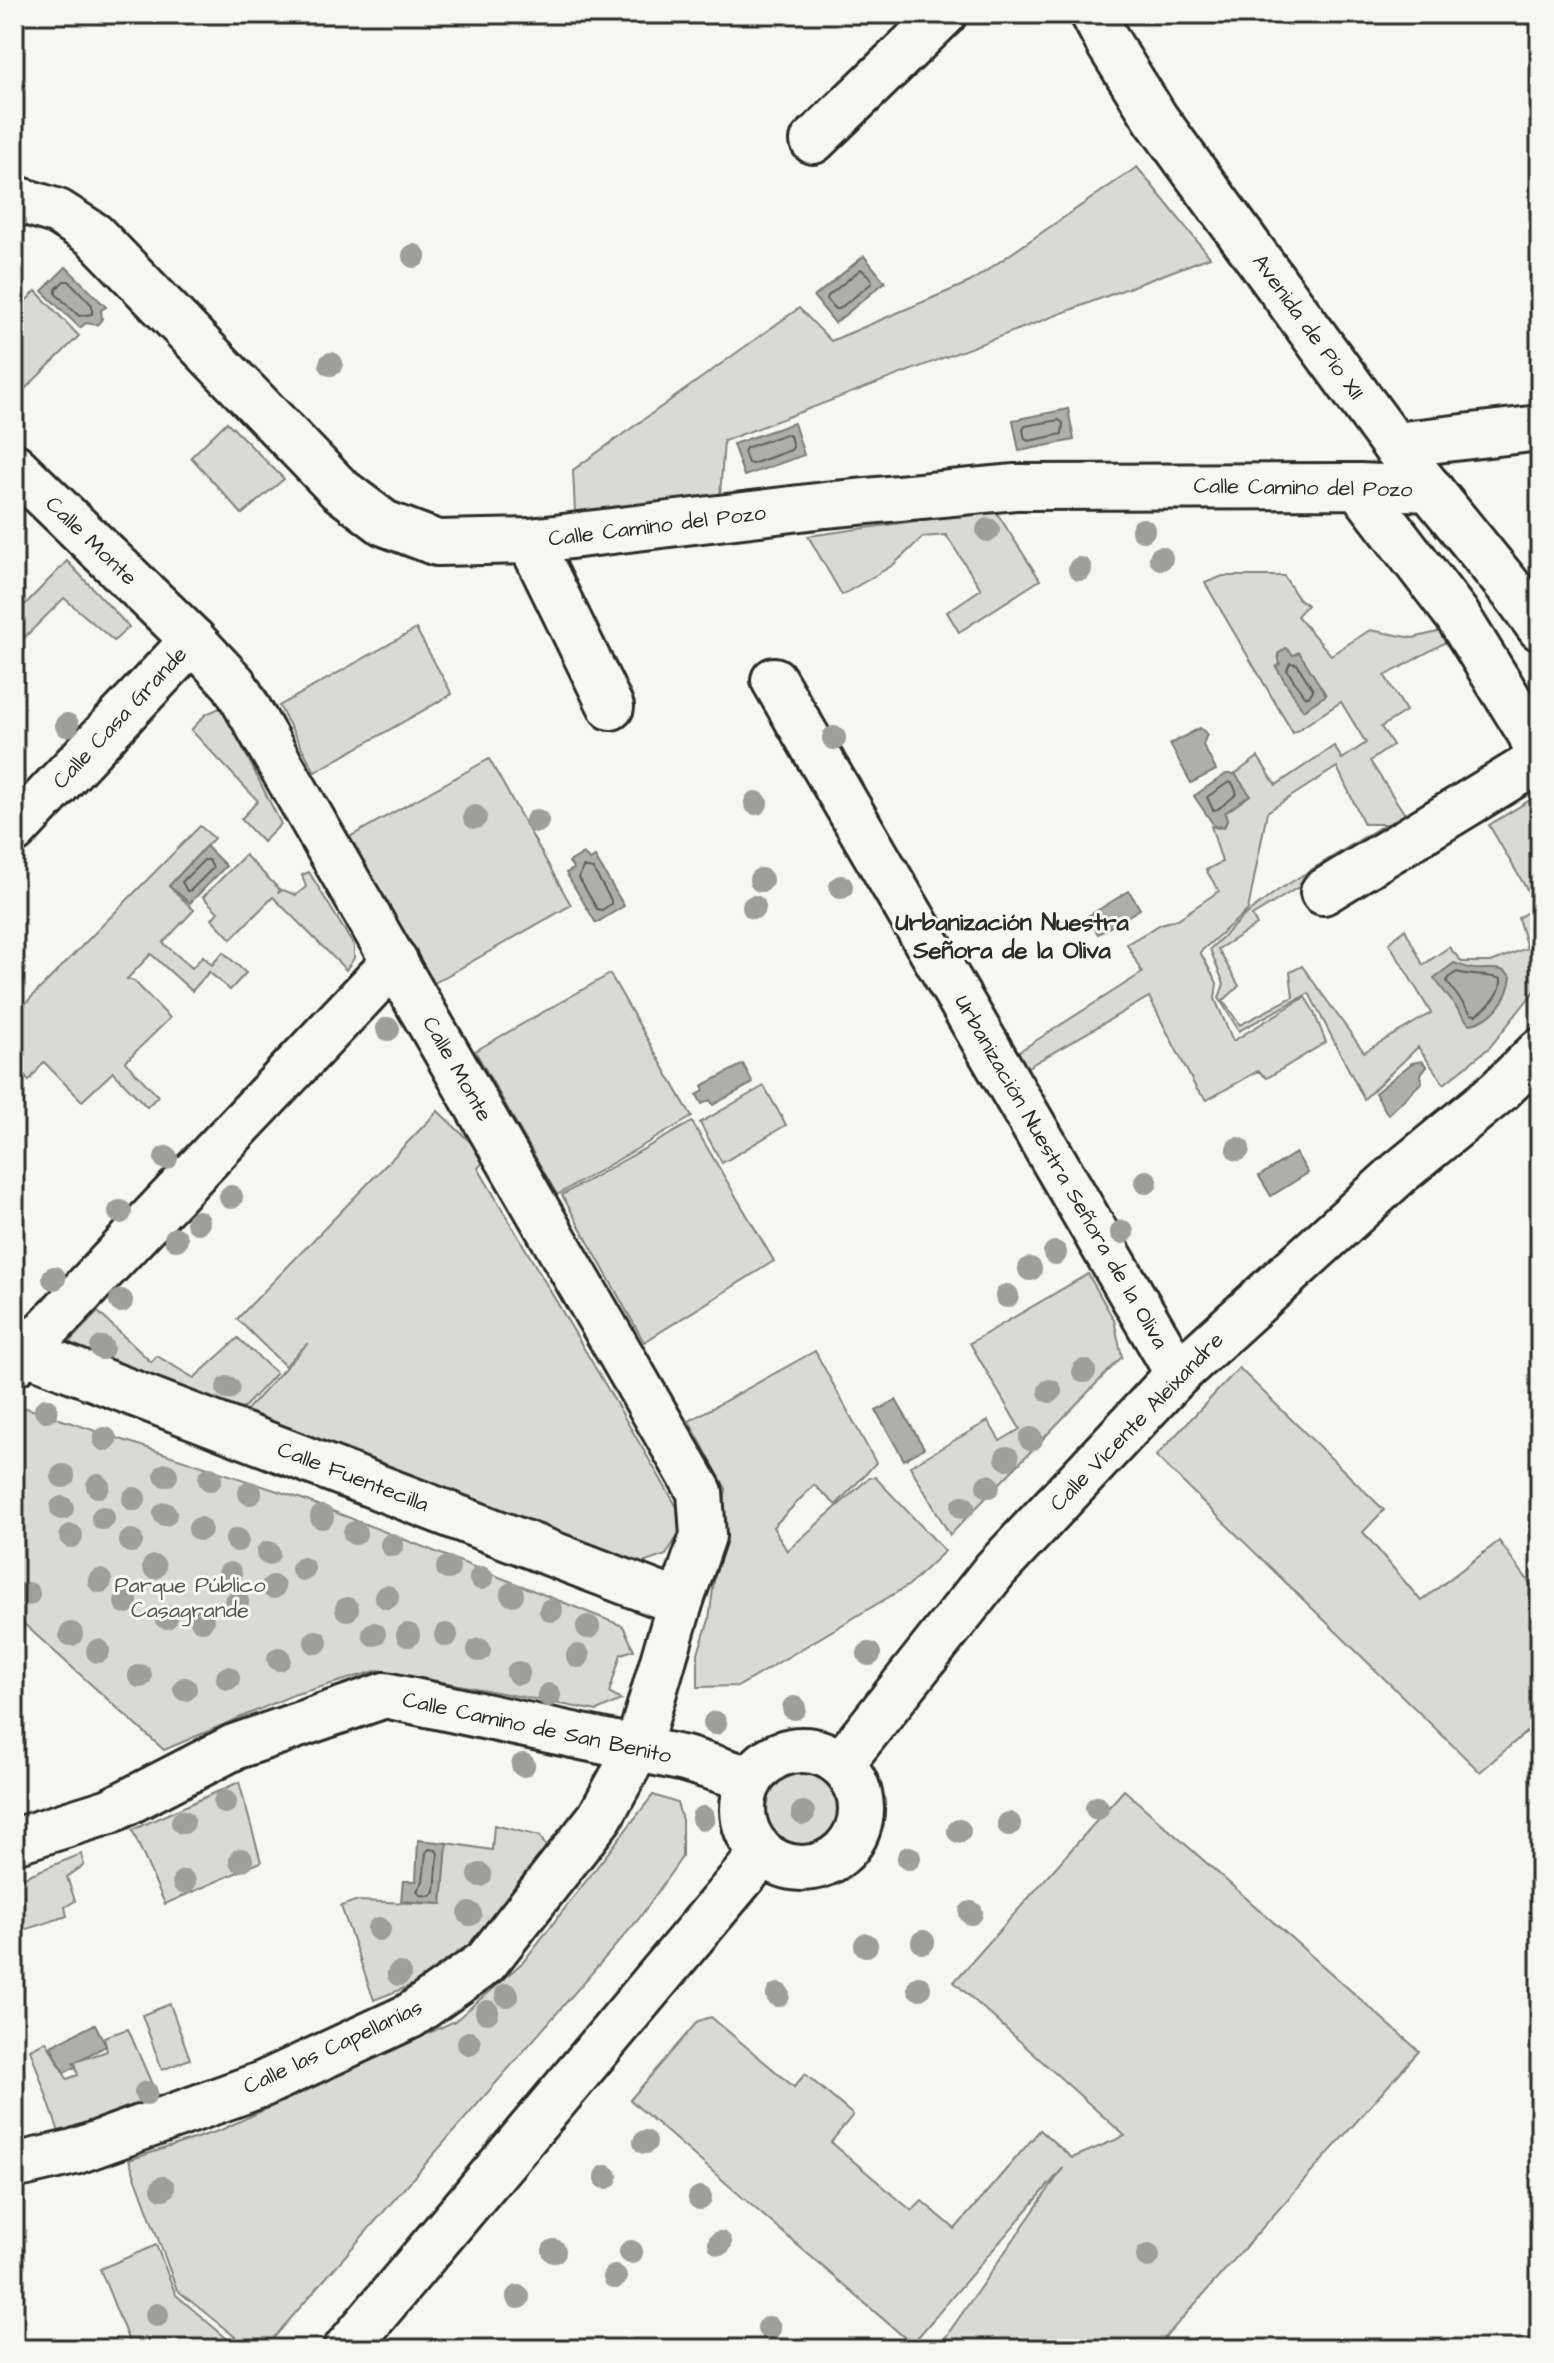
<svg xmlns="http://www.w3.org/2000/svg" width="1554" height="2363" viewBox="0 0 1554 2363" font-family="'Architects Daughter',sans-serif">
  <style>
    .green { fill: #d9d9d5; stroke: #828280; stroke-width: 2 }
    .water { fill: #aeaeab; stroke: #7a7a78; stroke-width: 2 }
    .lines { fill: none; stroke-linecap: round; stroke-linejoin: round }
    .shore { stroke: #5f5f5e; stroke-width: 2 }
    .minor-casing { stroke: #2b2b2b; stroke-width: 50 }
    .secondary-casing { stroke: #2b2b2b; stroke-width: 50 }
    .minor { stroke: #f6f6f2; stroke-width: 44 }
    .secondary { stroke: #f6f6f2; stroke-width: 44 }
    .tree { fill: #9e9e9c }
    .labels { text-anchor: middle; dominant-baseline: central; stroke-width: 6; stroke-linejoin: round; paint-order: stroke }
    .street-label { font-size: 22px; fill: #2b2b2b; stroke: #f6f6f2 }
    .park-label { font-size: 22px; fill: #565656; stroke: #f6f6f2 }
    .neighbourhood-label { font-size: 24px; font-weight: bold; fill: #2b2b2b; stroke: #f6f6f2 }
  </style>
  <rect width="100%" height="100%" fill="#f6f6f2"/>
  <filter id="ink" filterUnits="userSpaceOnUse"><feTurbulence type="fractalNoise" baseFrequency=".0125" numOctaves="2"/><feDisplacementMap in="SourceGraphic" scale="16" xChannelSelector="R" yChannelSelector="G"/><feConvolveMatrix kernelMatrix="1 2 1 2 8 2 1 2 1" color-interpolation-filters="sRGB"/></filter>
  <g filter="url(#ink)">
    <g class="green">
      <polygon points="1137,167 1210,257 724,441 719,509 575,512 573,470 799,308 831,341 970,282"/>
      <polygon points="36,291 79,336 26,388 14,375 14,312"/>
      <polygon points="227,422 284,479 242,514 191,457"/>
      <polygon points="995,510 1040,580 959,632 947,612 981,589 946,535 923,537 893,565 842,595 808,536"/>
      <polygon points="67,561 129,627 114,641 64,598 14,648 14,616"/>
      <polygon points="1223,576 1284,576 1298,598 1307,605 1297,616 1331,655 1370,630 1413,638 1446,630 1451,639 1385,676 1406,711 1381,727 1393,745 1370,761 1408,819 1252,916 1257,925 1218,949 1239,986 1223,1001 1240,1025 1293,997 1290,972 1302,966 1364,1052 1431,1013 1389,943 1405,929 1423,965 1449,947 1462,962 1491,962 1527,948 1518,918 1540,904 1540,984 1490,1047 1444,1084 1418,1047 1364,1099 1309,993 1239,1031 1219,998 1224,984 1210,949 1244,916 1277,891 1385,824 1364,824 1337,767 1267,812 1248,910 1200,952 1217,983 1215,999 1233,1041 1305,997 1313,1010 1326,1042 1267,1078 1258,1071 1207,1100 1197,1090 1149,997 1026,1068 1018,1052 1142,973 1127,944 1161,924 1178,919 1219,891 1206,870 1222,862 1211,826 1218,828 1224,827 1227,821 1225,813 1250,795 1235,774 1258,757 1276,785 1334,746 1342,759 1366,743 1341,702 1293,733 1205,583"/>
      <polygon points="416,629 452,694 315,772 279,706"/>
      <polygon points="222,707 281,824 263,842 241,819 258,801 191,730 206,714"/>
      <polygon points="489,759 571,905 429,986 346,839"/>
      <polygon points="1540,794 1540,903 1532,898 1489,825"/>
      <polygon points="200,826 214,838 169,886 194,910 163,943 192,968 203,956 212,965 223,952 246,973 230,990 209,972 192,991 151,954 127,979 134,981 170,1018 125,1062 158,1096 147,1107 113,1072 82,1101 44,1062 29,1081 19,1072 14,1077 14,1015"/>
      <polygon points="245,855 280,890 278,893 283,890 296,895 306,887 302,875 309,872 354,946 354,958 346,970 273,897 231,939 212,919 218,912 203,897"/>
      <polygon points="610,974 692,1117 557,1195 475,1051"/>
      <polygon points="764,1086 786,1125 722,1163 700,1123"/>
      <polygon points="438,1111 487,1158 478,1168 677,1507 680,1532 666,1555 640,1564 243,1414 308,1343 285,1366 237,1319"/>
      <polygon points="692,1122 774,1261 644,1342 562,1195"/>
      <polygon points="1088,1274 1114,1320 1122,1357 950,1535 910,1466 988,1421 1000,1441 1020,1429 970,1343"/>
      <polygon points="98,1312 151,1362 157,1356 194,1378 238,1338 276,1373 237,1415 83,1359 70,1341"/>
      <polygon points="815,1351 876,1463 836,1505 814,1485 773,1527 787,1551 869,1478 875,1477 945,1551 909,1585 739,1686 698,1687 698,1653 709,1620 726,1489 689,1421"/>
      <polygon points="1239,1368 1384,1510 1363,1532 1421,1601 1499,1541 1540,1597 1540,1720 1480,1772 1156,1456"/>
      <polygon points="17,1405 302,1499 623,1626 634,1650 621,1654 609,1693 621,1700 597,1711 379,1670 293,1695 164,1750 14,1615 14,1407"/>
      <circle cx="802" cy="1810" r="49"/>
      <polygon points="239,1782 261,1862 165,1904 132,1830"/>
      <polygon points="1124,1790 1419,2051 1155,2349 938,2348 1064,2167 912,2344 630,2100 698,2021 711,2017 794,2087 805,2074 853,2115 831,2142 912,2211 922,2201 955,2229 1040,2130 1072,2158 1125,2136 954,1982"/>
      <polygon points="653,1795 677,1803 682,1820 682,1857 638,1920 264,2349 250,2349 177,2290 129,2160 221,2130 455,2021 523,1962"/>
      <polygon points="494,1825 540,1836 549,1852 451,1970 374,2000 341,1906 355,1901 442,1904 447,1843 492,1850"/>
      <polygon points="81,1854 84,1865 67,1877 75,1901 65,1907 67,1916 18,1932 14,1923 14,1881"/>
      <polygon points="170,2004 190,2059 162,2070 142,2015"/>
      <polygon points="128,2029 157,2096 59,2132 30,2049 46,2041 67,2079 78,2075 75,2062 107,2051 104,2037"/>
      <polygon points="156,2245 176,2295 239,2349 132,2349 100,2269"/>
    </g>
    <g class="water">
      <polygon points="864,256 885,282 835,323 814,297"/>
      <polygon points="66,267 106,307 101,310 102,319 97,325 86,323 80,328 42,291"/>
      <polygon points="1068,409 1074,440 1019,451 1013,420"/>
      <polygon points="794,423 804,455 744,476 733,444"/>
      <polygon points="1286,648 1293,655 1299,652 1326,695 1303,710 1276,667 1280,664 1278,654"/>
      <polygon points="1200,728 1207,734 1203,745 1216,770 1191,783 1170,744"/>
      <polygon points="1226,774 1235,774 1250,795 1225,813 1227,821 1224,826 1215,827 1194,796"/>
      <polygon points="206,846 226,866 190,903 169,886"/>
      <polygon points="583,854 590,860 595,857 624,906 596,923 566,873 574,869 569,862"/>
      <polygon points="1129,891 1140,909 1098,934 1088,916"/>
      <path d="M1454 963C1460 965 1467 968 1473 969 1487 971 1501 964 1511 977 1508 999 1492 1022 1469 1024L1434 978Z"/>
      <polygon points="1422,1061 1427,1067 1421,1074 1422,1082 1388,1115 1375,1093 1412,1063"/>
      <polygon points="743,1064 753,1083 713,1105 710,1100 702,1104 697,1095 704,1091 702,1086"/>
      <polygon points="1296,1153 1308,1173 1271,1196 1259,1176"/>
      <polygon points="896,1400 924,1448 904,1460 876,1411"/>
      <polygon points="418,1840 447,1843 442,1904 401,1901 403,1881 416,1881"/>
      <polygon points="95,2024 106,2046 73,2063 76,2067 64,2073 51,2046"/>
    </g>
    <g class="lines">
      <g class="shore">
        <polygon points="861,269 871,278 872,283 839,309 835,309 827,300 828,296"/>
        <polygon points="64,281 69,281 92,305 92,314 79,316 56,294 56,289"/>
        <polygon points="1059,420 1063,423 1062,434 1029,441 1025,439 1023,430 1025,426"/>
        <polygon points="786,434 790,436 793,447 791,450 752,464 748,463 744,452 746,448"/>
        <polygon points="1290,663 1297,664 1313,690 1309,697 1304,696 1287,670"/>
        <polygon points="1229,782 1233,784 1237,794 1218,809 1213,810 1207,797"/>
        <polygon points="204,860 209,860 213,868 191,890 187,891 182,882"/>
        <polygon points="583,867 593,869 611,900 611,904 602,910 597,909 579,878"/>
        <path d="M1457 972C1473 977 1487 974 1501 979 1502 995 1488 1007 1476 1015L1471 1014 1447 982 1448 978Z"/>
        <polygon points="429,1849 436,1850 438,1854 435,1892 431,1896 420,1895 417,1891 423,1881 426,1853"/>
      </g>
      <defs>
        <g id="minor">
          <polyline points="813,141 944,14"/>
          <polyline points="14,198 58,212 94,235 339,489 384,523 437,543 530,541 825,505 1015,487 1358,486 1430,489"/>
          <polyline points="1394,445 1540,428"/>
          <polyline points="14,466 193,640 234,684 700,1492 703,1536 680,1603 637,1750 600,1817 486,1962 410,2016 263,2084 74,2152 14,2166"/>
          <polyline points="530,541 611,707"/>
          <polyline points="774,680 1178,1374"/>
          <polyline points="14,831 193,640"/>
          <polyline points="1323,892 1531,765 1537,753 1531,735 1457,615 1358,486"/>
          <polyline points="26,1352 680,1603"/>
          <polyline points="14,1364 395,961"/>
          <polyline points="14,1841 110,1811 234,1747 385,1695 685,1759 750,1779"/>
        </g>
        <g id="secondary">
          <polyline points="1093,14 1109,44 1156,119 1394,445 1519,599 1540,628"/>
          <circle cx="802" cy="1809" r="59"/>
          <polyline points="841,1764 995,1570 1178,1374 1399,1173 1499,1091 1540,1051"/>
          <polyline points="346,2349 762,1854"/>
        </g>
      </defs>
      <use href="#minor" class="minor-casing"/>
      <use href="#secondary" class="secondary-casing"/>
      <use href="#minor" class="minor"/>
      <use href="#secondary" class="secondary"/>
    </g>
    <g class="tree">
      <circle cx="414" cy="256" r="12"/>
      <circle cx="331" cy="364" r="12"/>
      <circle cx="988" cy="530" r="12"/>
      <circle cx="1143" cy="530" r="12"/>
      <circle cx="1161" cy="558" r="12"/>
      <circle cx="1080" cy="569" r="12"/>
      <circle cx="67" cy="725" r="12"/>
      <circle cx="834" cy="738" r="12"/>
      <circle cx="756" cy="803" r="12"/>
      <circle cx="475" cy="817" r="12"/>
      <circle cx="537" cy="821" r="12"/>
      <circle cx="761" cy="880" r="12"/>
      <circle cx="841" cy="887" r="12"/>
      <circle cx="754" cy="907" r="12"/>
      <circle cx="388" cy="1029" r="12"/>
      <circle cx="1238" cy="1149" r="12"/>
      <circle cx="166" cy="1158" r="12"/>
      <circle cx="1146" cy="1182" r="12"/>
      <circle cx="231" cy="1197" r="12"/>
      <circle cx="120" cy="1212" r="12"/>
      <circle cx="198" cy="1222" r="12"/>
      <circle cx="1122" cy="1232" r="12"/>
      <circle cx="176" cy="1239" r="12"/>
      <circle cx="1055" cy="1253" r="12"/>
      <circle cx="1030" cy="1269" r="12"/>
      <circle cx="54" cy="1278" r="12"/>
      <circle cx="1007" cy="1296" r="12"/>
      <circle cx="121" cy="1301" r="12"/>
      <circle cx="102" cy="1348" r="12"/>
      <circle cx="1084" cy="1371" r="12"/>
      <circle cx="228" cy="1388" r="12"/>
      <circle cx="1050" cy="1391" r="12"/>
      <circle cx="46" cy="1410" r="12"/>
      <circle cx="105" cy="1439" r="12"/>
      <circle cx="1031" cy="1439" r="12"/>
      <circle cx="1007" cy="1458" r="12"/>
      <circle cx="166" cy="1475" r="12"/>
      <circle cx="63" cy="1476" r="12"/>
      <circle cx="210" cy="1479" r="12"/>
      <circle cx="98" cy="1486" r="12"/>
      <circle cx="988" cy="1486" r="12"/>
      <circle cx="250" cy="1493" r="12"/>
      <circle cx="134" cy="1499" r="12"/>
      <circle cx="963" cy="1507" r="12"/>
      <circle cx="62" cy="1508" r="12"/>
      <circle cx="165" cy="1514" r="12"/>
      <circle cx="322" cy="1517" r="12"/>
      <circle cx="103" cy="1518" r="12"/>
      <circle cx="200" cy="1529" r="12"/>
      <circle cx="355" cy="1533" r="12"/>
      <circle cx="71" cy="1536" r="12"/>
      <circle cx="237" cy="1540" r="12"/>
      <circle cx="131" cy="1541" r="12"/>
      <circle cx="392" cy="1545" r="12"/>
      <circle cx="268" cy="1553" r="12"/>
      <circle cx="154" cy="1567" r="12"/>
      <circle cx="448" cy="1568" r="12"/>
      <circle cx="303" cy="1569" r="12"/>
      <circle cx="230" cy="1574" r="12"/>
      <circle cx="481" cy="1578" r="12"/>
      <circle cx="100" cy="1581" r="12"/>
      <circle cx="273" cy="1587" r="12"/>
      <circle cx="28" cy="1594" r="12"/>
      <circle cx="512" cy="1594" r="12"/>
      <circle cx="387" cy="1597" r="12"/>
      <circle cx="126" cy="1602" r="12"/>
      <circle cx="237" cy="1602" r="12"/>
      <circle cx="347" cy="1609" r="12"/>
      <circle cx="551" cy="1610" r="12"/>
      <circle cx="166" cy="1617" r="12"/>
      <circle cx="202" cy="1620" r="12"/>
      <circle cx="588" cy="1627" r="12"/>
      <circle cx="71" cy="1634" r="12"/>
      <circle cx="374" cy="1634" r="12"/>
      <circle cx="408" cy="1635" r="12"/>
      <circle cx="446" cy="1635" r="12"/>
      <circle cx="316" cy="1642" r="12"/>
      <circle cx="479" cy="1650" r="12"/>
      <circle cx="98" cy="1651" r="12"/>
      <circle cx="869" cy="1654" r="12"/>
      <circle cx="578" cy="1656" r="12"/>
      <circle cx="279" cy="1659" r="12"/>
      <circle cx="518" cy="1673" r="12"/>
      <circle cx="140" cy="1676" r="12"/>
      <circle cx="228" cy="1678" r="12"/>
      <circle cx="185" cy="1689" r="12"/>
      <circle cx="549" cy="1695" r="12"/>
      <circle cx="794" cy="1708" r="12"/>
      <circle cx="715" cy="1723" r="12"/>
      <circle cx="523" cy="1765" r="12"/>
      <circle cx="225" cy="1802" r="12"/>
      <circle cx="1097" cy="1808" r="12"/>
      <circle cx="803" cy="1813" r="12"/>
      <circle cx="703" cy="1818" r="12"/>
      <circle cx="183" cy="1822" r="12"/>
      <circle cx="1009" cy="1824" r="12"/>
      <circle cx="959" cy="1831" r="12"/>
      <circle cx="909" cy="1858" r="12"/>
      <circle cx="241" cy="1860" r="12"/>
      <circle cx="480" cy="1875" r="12"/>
      <circle cx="184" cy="1882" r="12"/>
      <circle cx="971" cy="1913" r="12"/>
      <circle cx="470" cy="1914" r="12"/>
      <circle cx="379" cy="1929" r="12"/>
      <circle cx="923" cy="1942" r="12"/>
      <circle cx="866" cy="1945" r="12"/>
      <circle cx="399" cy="1974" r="12"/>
      <circle cx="919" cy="1988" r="12"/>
      <circle cx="507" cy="1995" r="12"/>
      <circle cx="778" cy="1995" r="12"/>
      <circle cx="487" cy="2012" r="12"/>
      <circle cx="469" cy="2043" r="12"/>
      <circle cx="146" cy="2093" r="12"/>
      <circle cx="645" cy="2142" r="12"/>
      <circle cx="606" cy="2177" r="12"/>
      <circle cx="163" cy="2188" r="12"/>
      <circle cx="700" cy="2198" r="12"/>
      <circle cx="720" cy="2243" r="12"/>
      <circle cx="554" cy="2251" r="12"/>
      <circle cx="631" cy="2252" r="12"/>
      <circle cx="1148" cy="2256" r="12"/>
      <circle cx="615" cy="2277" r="12"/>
      <circle cx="518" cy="2297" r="12"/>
      <circle cx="157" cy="2315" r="12"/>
      <circle cx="769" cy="2328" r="12"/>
    </g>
  </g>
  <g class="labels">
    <g class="street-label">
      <text transform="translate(1308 327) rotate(54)">Avenida de Pío XII</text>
      <text transform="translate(1303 488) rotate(1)">Calle Camino del Pozo</text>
      <text transform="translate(657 526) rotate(-7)">Calle Camino del Pozo</text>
      <text transform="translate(91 541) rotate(44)">Calle Monte</text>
      <text transform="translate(120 718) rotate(-47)">Calle Casa Grande</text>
      <text transform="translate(457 1069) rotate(60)">Calle Monte</text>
      <text transform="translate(1061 1172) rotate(60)">Urbanización Nuestra Señora de la Oliva</text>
      <text transform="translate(1137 1422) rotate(-46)">Calle Vicente Aleixandre</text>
      <text transform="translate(353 1477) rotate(21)">Calle Fuentecilla</text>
      <text transform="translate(537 1728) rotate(12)">Calle Camino de San Benito</text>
      <text transform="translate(333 2047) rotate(-25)">Calle las Capellanías</text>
    </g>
    <g class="park-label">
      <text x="190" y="1585">Parque Público<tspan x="190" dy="25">Casagrande</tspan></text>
    </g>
    <g class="neighbourhood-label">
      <text x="1012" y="923">Urbanización Nuestra<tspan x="1012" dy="28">Señora de la Oliva</tspan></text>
    </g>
  </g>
  <rect width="1554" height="2363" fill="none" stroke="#f6f6f2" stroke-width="48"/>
  <rect x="24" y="24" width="1506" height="2315" fill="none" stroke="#2b2b2b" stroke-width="3" filter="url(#ink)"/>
</svg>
